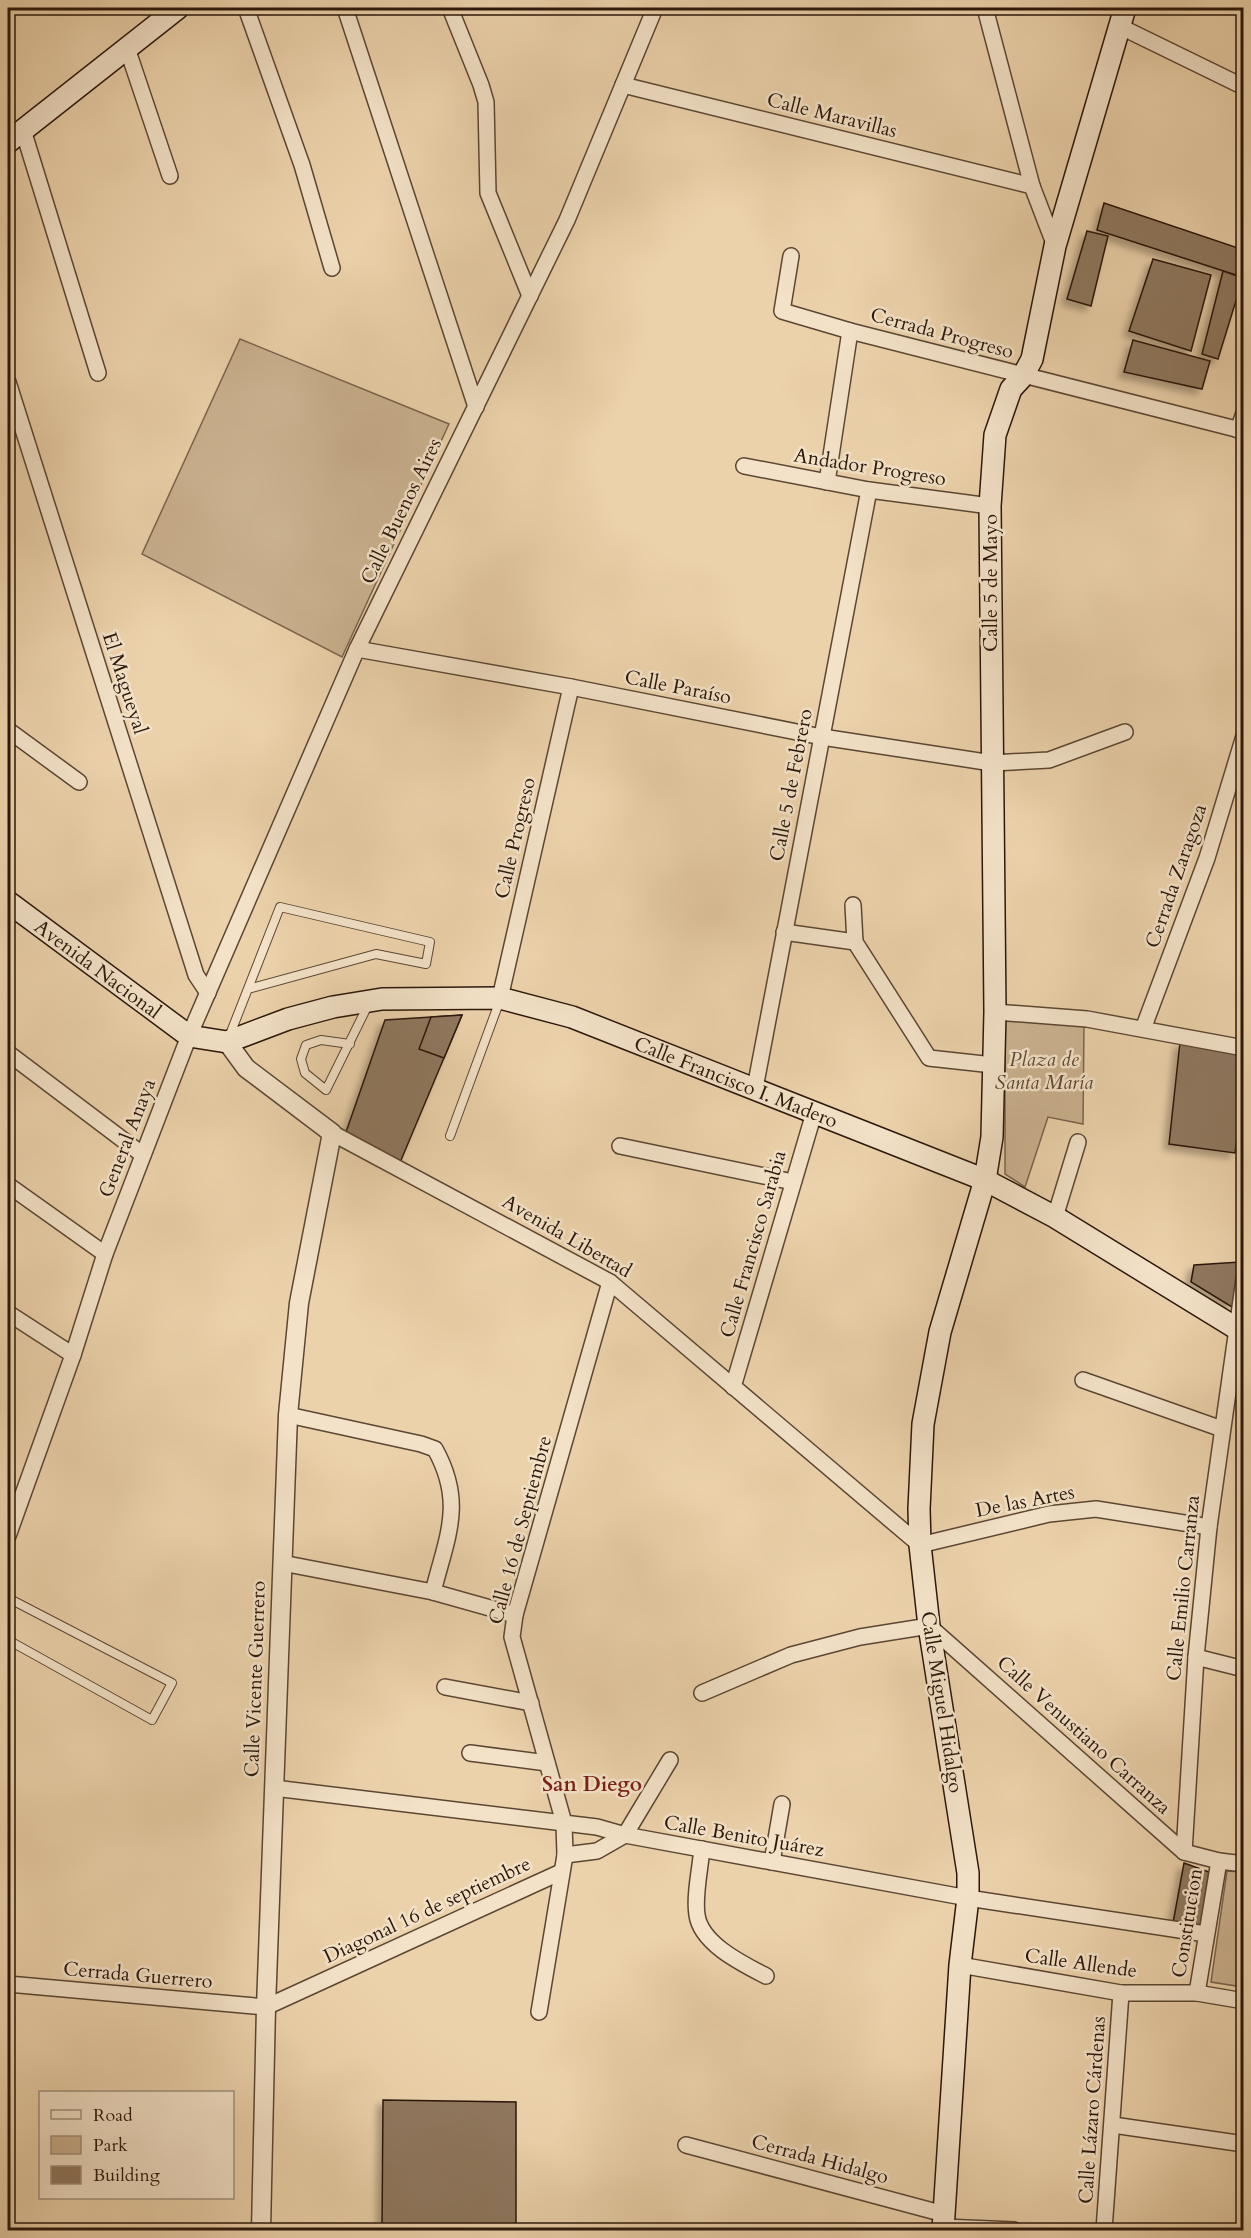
<svg xmlns="http://www.w3.org/2000/svg" width="1251" height="2238" viewBox="0 0 1251 2238" font-family="Cardo,serif">
  <style>
    .green { fill: #cbb290; stroke: #7b644e; stroke-width: 1.5 }
    .building { fill: #8f785e; stroke: #2b170b; stroke-width: 1.5; filter: url(#shadow) }
    .lines { fill: none; stroke-linecap: round; stroke-linejoin: round }
    .service-casing { stroke: #5b4633; stroke-width: 10 }
    .minor-casing { stroke: #5b4633; stroke-width: 18 }
    .tertiary-casing { stroke: #5b4633; stroke-width: 21 }
    .secondary-casing { stroke: #2b170b; stroke-width: 24 }
    .service { stroke: #f3e2c8; stroke-width: 8 }
    .minor { stroke: #f3e2c8; stroke-width: 15 }
    .tertiary { stroke: #f3e2c8; stroke-width: 18 }
    .secondary { stroke: #f3e2c8; stroke-width: 21 }
    .labels { text-anchor: middle; dominant-baseline: central; stroke-width: 5; stroke-linejoin: round; paint-order: stroke }
    .street-label { font-size: 20px; fill: #2b170b; stroke: #f3e2c8 }
    .park-label { font-size: 20px; font-style: italic; fill: #5b4633; stroke: #f3e2c8 }
    .neighbourhood-label { font-size: 21px; font-weight: bold; fill: #7a1f14; stroke: #f3e2c8 }
  </style>
  <defs>
    <filter id="shadow"><feDropShadow dx="-5.5" dy="5.5" stdDeviation="3" flood-color="#0004"/></filter>
  </defs>
  <rect width="100%" height="100%" fill="#ecd2ab"/>
  <filter id="stains"><feTurbulence type="fractalNoise" baseFrequency=".00333" numOctaves="4"/><feColorMatrix values="0 0 0 0 .2 0 0 0 0 .09 0 0 0 0 .02 0 0 0 .5 -.17"/></filter>
  <radialGradient id="worn" r=".72"><stop offset=".6" stop-color="#630" stop-opacity="0"/><stop offset="1" stop-color="#630" stop-opacity=".3"/></radialGradient>
  <g class="green">
    <polygon points="240,339 449,424 342,657 142,554"/>
    <polygon points="1005,1018 1084,1025 1083,1124 1048,1117 1025,1187 1005,1174"/>
    <polygon points="1227,1871 1243,1872 1243,1987 1211,1982"/>
  </g>
  <g class="building">
    <polygon points="1104,203 1244,250 1244,262 1239,276 1097,230"/>
    <polygon points="1087,231 1108,236 1091,306 1067,299"/>
    <polygon points="1153,259 1211,275 1191,351 1129,331"/>
    <polygon points="1223,271 1243,278 1218,359 1202,354"/>
    <polygon points="1133,340 1210,361 1202,389 1124,372"/>
    <polygon points="462,1015 399,1165 345,1135 385,1020"/>
    <polygon points="462,1015 444,1058 419,1049 431,1017"/>
    <polygon points="1180,1042 1244,1052 1244,1088 1235,1153 1169,1144"/>
    <polygon points="1240,1262 1232,1307 1191,1282 1194,1265"/>
    <polygon points="1184,1863 1209,1872 1201,1925 1173,1923"/>
    <polygon points="383,2100 516,2102 516,2230 382,2230"/>
  </g>
  <g class="lines">
    <defs>
      <g id="service">
        <polyline points="229,1037 280,907 430,942 426,964 376,954 248,989"/>
        <polyline points="350,1044 321,1040 306,1045 301,1059 305,1073 326,1090 368,1005"/>
        <polyline points="450,1136 500,1000"/>
        <polyline points="8,1598 172,1683 152,1720 8,1640"/>
      </g>
      <g id="minor">
        <polyline points="246,8 302,165 332,268"/>
        <polyline points="345,8 476,407"/>
        <polyline points="450,8 481,85 486,102 488,193 530,296"/>
        <polyline points="985,8 1032,186 1055,246"/>
        <polyline points="1121,27 1244,87"/>
        <polyline points="127,48 170,176"/>
        <polyline points="623,85 1032,186"/>
        <polyline points="23,130 98,373"/>
        <polyline points="791,256 782,311 850,331 1244,431"/>
        <polyline points="8,382 196,975 208,993"/>
        <polyline points="1238,430 1244,413"/>
        <polyline points="744,466 869,490 990,506"/>
        <polyline points="827,482 850,331"/>
        <polyline points="357,649 571,687 822,737 992,763 1049,760 1125,732"/>
        <polyline points="8,730 79,782"/>
        <polyline points="853,905 855,942"/>
        <polyline points="784,932 855,942 929,1058 993,1065"/>
        <polyline points="500,998 571,687"/>
        <polyline points="995,1012 1087,1019 1244,1048"/>
        <polyline points="1143,1029 1207,858 1244,736"/>
        <polyline points="8,1053 143,1155"/>
        <polyline points="755,1088 869,490"/>
        <polyline points="332,1133 610,1282 920,1545 1049,1514 1096,1509 1209,1527"/>
        <polyline points="620,1146 793,1182"/>
        <polyline points="8,1185 105,1254"/>
        <polyline points="1055,1217 1078,1142"/>
        <polyline points="8,1313 73,1355"/>
        <polyline points="1083,1380 1222,1429"/>
        <polyline points="733,1387 814,1113"/>
        <path d="M288 1415 421 1444 435 1449C465 1503 447 1536 433 1592"/>
        <polyline points="8,1536 73,1355 105,1254 189,1036 357,649 567,220 655,8"/>
        <polyline points="282,1563 433,1592 515,1615"/>
        <polyline points="1196,1657 1244,1669"/>
        <polyline points="445,1687 531,1703"/>
        <polyline points="702,1693 791,1655 860,1637 929,1626 1184,1852 1219,1861 1244,1864"/>
        <polyline points="470,1753 547,1763"/>
        <polyline points="274,1788 597,1827 625,1835 968,1898 1206,1934"/>
        <path d="M702 1849C700 1869 694 1897 697 1915 701 1944 743 1964 766 1976"/>
        <polyline points="1184,1852 1196,1657 1209,1527 1244,1279"/>
        <polyline points="565,1855 597,1851 625,1835 670,1760"/>
        <polyline points="772,1862 782,1804"/>
        <polyline points="960,1965 1121,1993 1197,1993 1244,2001"/>
        <polyline points="8,1984 266,2007 561,1872"/>
        <polyline points="1197,1993 1219,1861"/>
        <polyline points="539,2012 565,1855 564,1823 512,1637 515,1615 610,1282"/>
        <polyline points="1113,2125 1244,2144"/>
        <polyline points="686,2145 944,2214"/>
        <polyline points="944,2227 1014,2230"/>
        <polyline points="1104,2230 1121,1993"/>
      </g>
      <polyline id="tertiary" points="227,1042 246,1068 332,1133 299,1303 288,1415 266,2007 261,2230"/>
      <g id="secondary">
        <polyline points="8,142 178,8"/>
        <path id="s1" d="M8 902 189 1036 227 1042 288 1019 333 1007 382 999 500 998 572 1017 985 1180 1055 1217 1244 1333"/>
        <polyline points="943,2230 960,1965 968,1898 968,1873 929,1626 920,1545 919,1509 923,1424 940,1332 985,1180 992,1137 995,1012 990,506 995,435 1011,389 1023,376 1032,359 1055,246 1125,8"/>
      </g>
    </defs>
    <use href="#service" class="service-casing"/>
    <use href="#minor" class="minor-casing"/>
    <use href="#tertiary" class="tertiary-casing"/>
    <use href="#secondary" class="secondary-casing"/>
    <use href="#service" class="service"/>
    <use href="#minor" class="minor"/>
    <use href="#tertiary" class="tertiary"/>
    <use href="#secondary" class="secondary"/>
  </g>
  <g class="labels">
    <g class="street-label">
      <text transform="translate(832 115) rotate(14)">Calle Maravillas</text>
      <text transform="translate(942 333) rotate(15)">Cerrada Progreso</text>
      <text transform="translate(870 467) rotate(9)">Andador Progreso</text>
      <text transform="translate(401 511) rotate(-64)">Calle Buenos Aires</text>
      <text transform="translate(990 583) rotate(-90)">Calle 5 de Mayo</text>
      <text transform="translate(125 683) rotate(72)">El Magueyal</text>
      <text transform="translate(678 687) rotate(11)">Calle Paraíso</text>
      <text transform="translate(791 785) rotate(-79)">Calle 5 de Febrero</text>
      <text transform="translate(515 838) rotate(-77)">Calle Progreso</text>
      <text transform="translate(1176 876) rotate(-71)">Cerrada Zaragoza</text>
      <text stroke="none"><textPath href="#s1" startOffset="112">Avenida Nacional</textPath></text>
      <text stroke="none"><textPath href="#s1" startOffset="794">Calle Francisco I. Madero</textPath></text>
      <text transform="translate(127 1138) rotate(-69)">General Anaya</text>
      <text transform="translate(567 1236) rotate(30)">Avenida Libertad</text>
      <text transform="translate(753 1244) rotate(-74)">Calle Francisco Sarabia</text>
      <text transform="translate(1025 1501) rotate(-11)">De las Artes</text>
      <text transform="translate(520 1530) rotate(-75)">Calle 16 de Septiembre</text>
      <text transform="translate(1183 1588) rotate(-84)">Calle Emilio Carranza</text>
      <text transform="translate(255 1679) rotate(-88)">Calle Vicente Guerrero</text>
      <text transform="translate(942 1702) rotate(81)">Calle Miguel Hidalgo</text>
      <text transform="translate(1084 1735) rotate(42)">Calle Venustiano Carranza</text>
      <text transform="translate(744 1836) rotate(10)">Calle Benito Juárez</text>
      <text transform="translate(427 1910) rotate(-25)">Diagonal 16 de septiembre</text>
      <text transform="translate(1187 1923) rotate(-81)">Constitucion</text>
      <text transform="translate(1081 1963) rotate(8)">Calle Allende</text>
      <text transform="translate(138 1975) rotate(5)">Cerrada Guerrero</text>
      <text transform="translate(1092 2110) rotate(-86)">Calle Lázaro Cárdenas</text>
      <text transform="translate(820 2159) rotate(15)">Cerrada Hidalgo</text>
    </g>
    <g class="park-label">
      <text x="1044" y="1059">Plaza de<tspan x="1044" dy="23">Santa María</tspan></text>
    </g>
    <g class="neighbourhood-label">
      <text x="592" y="1784">San Diego</text>
    </g>
  </g>
  <rect width="1251" height="2238" fill="none" stroke="#ecd2ab" stroke-width="30"/>
  <rect x="9" y="9" width="1233" height="2220" fill="none" stroke="#2b170b" stroke-width="3"/>
  <rect x="15" y="15" width="1221" height="2208" fill="none" stroke="#2b170b" stroke-width="1.5"/>
  <rect x="39" y="2091" width="195" height="108" fill="#f3e2c8" stroke="#a3917c" stroke-width="1.5"/>
  <rect x="51" y="2110" width="30" height="9" fill="#f3e2c8" stroke="#a3917c" stroke-width="1.5"/>
  <text x="93" y="2121" font-size="18" fill="#2b170b">Road</text>
  <rect x="51" y="2136" width="30" height="18" fill="#cbb290" stroke="#a3917c" stroke-width="1.5"/>
  <text x="93" y="2151" font-size="18" fill="#2b170b">Park</text>
  <rect x="51" y="2166" width="30" height="18" fill="#8f785e" stroke="#a3917c" stroke-width="1.5"/>
  <text x="93" y="2181" font-size="18" fill="#2b170b">Building</text>
  <rect width="100%" height="100%" filter="url(#stains)"/>
  <rect width="100%" height="100%" fill="url(#worn)"/>
</svg>
